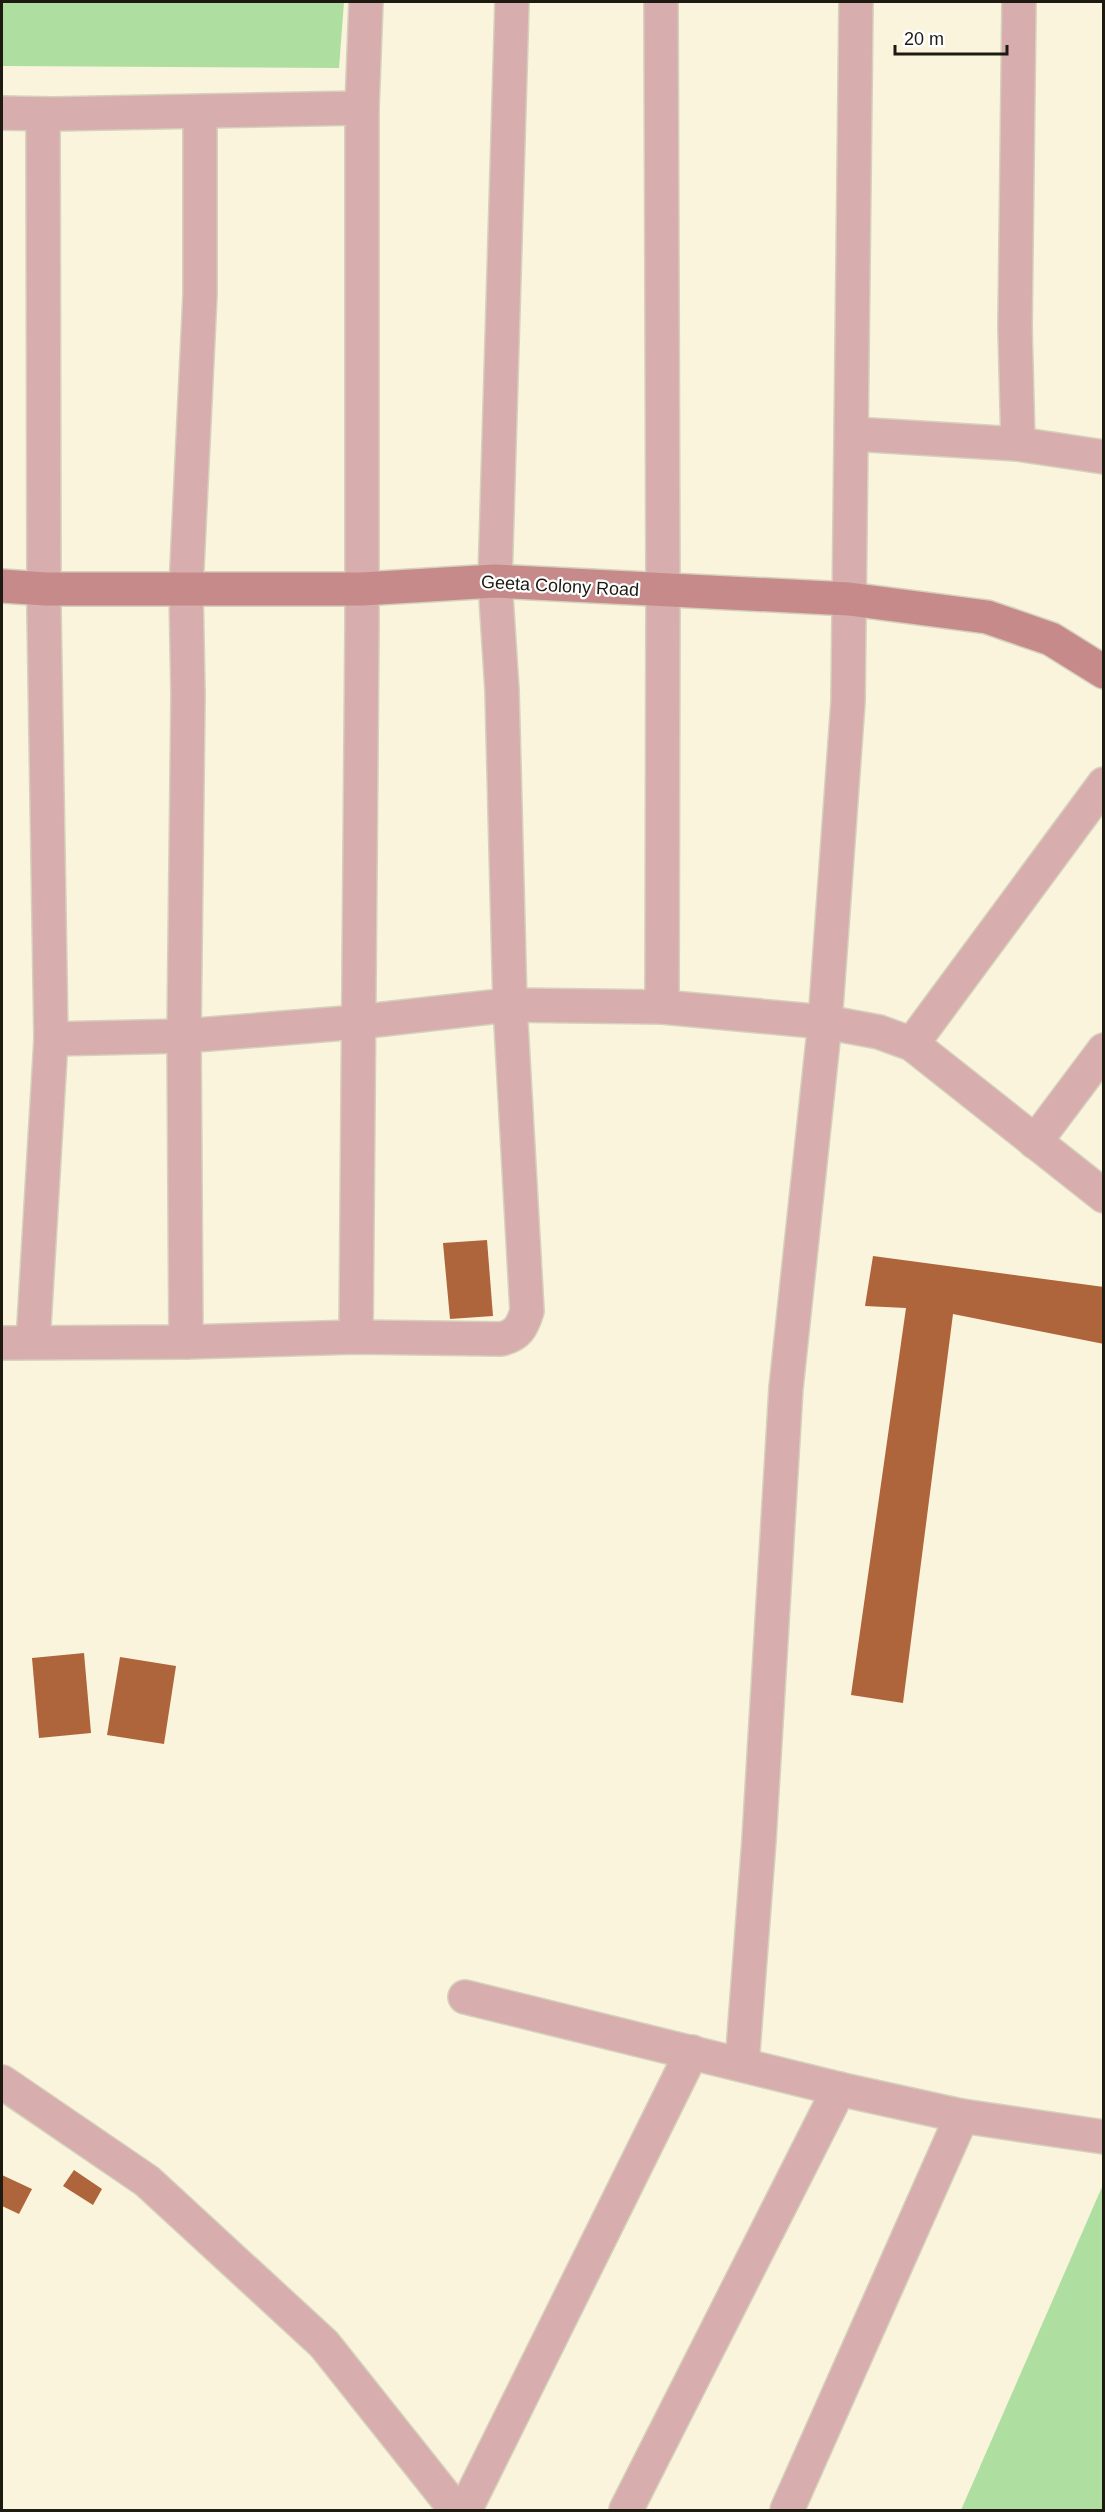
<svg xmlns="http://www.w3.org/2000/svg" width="1105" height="2512" viewBox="0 0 1105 2512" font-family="Arial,sans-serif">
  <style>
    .green { fill: #aedfa0 }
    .building { fill: #ae653b }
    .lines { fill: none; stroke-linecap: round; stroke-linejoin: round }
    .street-casing { stroke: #d6d1bc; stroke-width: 36 }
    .secondary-casing { stroke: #d6d1bc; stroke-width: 36 }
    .street { stroke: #d7adad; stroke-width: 33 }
    .secondary { stroke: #c68a8b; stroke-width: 33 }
    .labels { text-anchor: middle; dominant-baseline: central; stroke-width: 4.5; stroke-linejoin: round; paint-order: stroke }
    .street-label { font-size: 18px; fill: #1c1a11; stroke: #fff }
  </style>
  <rect width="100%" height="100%" fill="#faf4dc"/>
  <g class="green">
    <polygon points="2,2 344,2 339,68 2,66"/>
    <polygon points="1102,2187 1103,2510 961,2510"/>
  </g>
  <g class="building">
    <polygon points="487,1240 493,1316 450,1319 443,1243"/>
    <polygon points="873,1256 1104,1287 1104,1344 953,1314 903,1703 851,1695 906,1308 865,1306"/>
    <polygon points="84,1653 91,1733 39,1738 32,1658"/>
    <polygon points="120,1657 176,1666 164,1744 107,1735"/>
    <polygon points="74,2170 102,2189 93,2205 63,2186"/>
    <polygon points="2,2175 32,2189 19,2214 2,2206"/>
  </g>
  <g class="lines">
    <defs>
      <g id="street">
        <polyline points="661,2 663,591 662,1007"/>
        <polyline points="2,113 53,114 362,108"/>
        <polyline points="853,434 1018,444 1104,457"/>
        <polyline points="1018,444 1015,327 1019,2"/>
        <polyline points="51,1039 184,1036 358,1022 510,1005 662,1007 825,1022 879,1032 912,1044 1104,1196"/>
        <polyline points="912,1044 1104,784"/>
        <polyline points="1035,1142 1104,1050"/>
        <polyline points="356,1337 362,624 362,108 366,2"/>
        <polyline points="33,1342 51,1039 44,611 43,114"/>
        <polyline points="186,1342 184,1036 188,695 186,588 200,295 200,112"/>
        <path d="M2 1343 186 1342 356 1337 501 1339C518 1335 522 1327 527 1311L510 1005 502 690 495 581 512 2"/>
        <polyline points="465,1997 839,2089 962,2116 1104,2137"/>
        <polyline points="742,2064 759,1840 786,1388 825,1022 848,702 856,2"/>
        <polyline points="2,2082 147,2181 324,2344 456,2510"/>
        <polyline points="465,2510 692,2052"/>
        <polyline points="626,2510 839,2089"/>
        <polyline points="787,2510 962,2116"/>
      </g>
      <polyline id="secondary" points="2,586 46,589 362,589 495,581 849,599 987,617 1051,639 1104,672"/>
    </defs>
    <use href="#street" class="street-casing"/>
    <use href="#secondary" class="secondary-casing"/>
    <use href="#street" class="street"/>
    <use href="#secondary" class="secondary"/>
  </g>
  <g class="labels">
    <g class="street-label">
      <text transform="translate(560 586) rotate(3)">Geeta Colony Road</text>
    </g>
  </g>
  <rect width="1105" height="2512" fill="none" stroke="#1c1a11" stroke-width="6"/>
  <path d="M895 45v9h112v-9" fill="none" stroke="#1c1a11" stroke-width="3"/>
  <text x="904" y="45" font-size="18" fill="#1c1a11" stroke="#ffffff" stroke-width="4.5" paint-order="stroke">20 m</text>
</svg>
